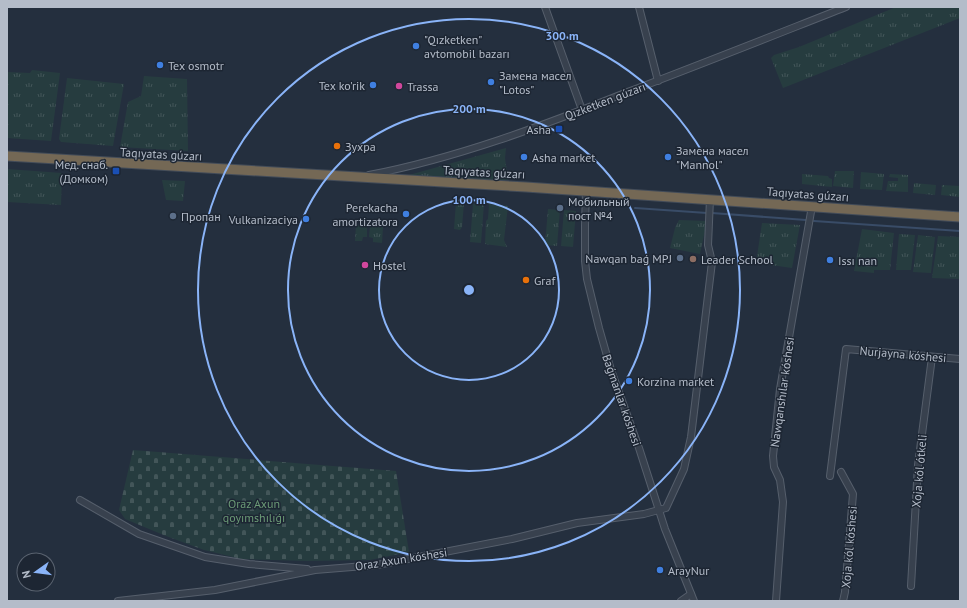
<svg xmlns="http://www.w3.org/2000/svg" width="967" height="608" viewBox="0 0 967 608" font-family="'PT Sans',sans-serif">
  <style>
    .grass { fill: url(#grass-tufts) }
    .cemetery { fill: url(#cemetery-stones) }
    .lines { fill: none; stroke-linecap: round; stroke-linejoin: round }
    .stream { stroke: #394c67; stroke-width: 2 }
    .minor-casing { stroke: #565f6c; stroke-width: 8 }
    .highway-casing { stroke: #434c59; stroke-width: 11 }
    .minor { stroke: #38414e; stroke-width: 6 }
    .highway { stroke: #746855; stroke-width: 9 }
    .ring { fill: none; stroke: #8ab4f8; stroke-width: 2 }
    .shop-dot { fill: #3f7fe0; stroke: #1d2633; stroke-width: 1.5 }
    .hotel-dot { fill: #d1479c; stroke: #1d2633; stroke-width: 1.5 }
    .transit-dot { fill: #1a4fb4; stroke: #1d2633; stroke-width: 1.5 }
    .food-dot { fill: #e8710a; stroke: #1d2633; stroke-width: 1.5 }
    .service-dot { fill: #5c6f8a; stroke: #1d2633; stroke-width: 1.5 }
    .education-dot { fill: #8d6e63; stroke: #1d2633; stroke-width: 1.5 }
    .labels { text-anchor: middle; dominant-baseline: central; stroke-width: 3; stroke-linejoin: round; paint-order: stroke }
    .poi-label { font-size: 12px; fill: #b4bcc9; stroke: #1d2633; text-anchor: start }
    .street-label { font-size: 12px; fill: #b4bcc9; stroke: #1d2633 }
    .park-label { font-size: 12px; fill: #6b9a76; stroke: #1d2633 }
    .centre { fill: #8ab4f8; stroke: #1d2633; stroke-width: 2 }
    .ring-label { font-size: 12px; text-anchor: middle; font-weight: bold; fill: #8ab4f8; stroke: #1d2633; stroke-width: 3; stroke-linejoin: round; paint-order: stroke }
  </style>
  <defs>
    <pattern id="grass-tufts" width="24" height="20" patternUnits="userSpaceOnUse"><rect width="24" height="20" fill="#263c3f"/><path d="M3 7l-1-3M5 7V3M7 7l1-3M15 17l-1-3M17 17v-4M19 17l1-3" fill="none" stroke="#435659"/></pattern>
    <pattern id="cemetery-stones" width="16" height="16" patternUnits="userSpaceOnUse"><rect width="16" height="16" fill="#263c3f"/><path d="M2 7V4a2 2 0 0 1 4 0v3zM10 15v-3a2 2 0 0 1 4 0v3z" fill="#435659"/></pattern>
  </defs>
  <rect width="100%" height="100%" fill="#242f3e"/>
  <g class="grass">
    <polygon points="896,7 960,7 960,18 783,88 771,58 774,55 799,47"/>
    <polygon points="32,70 60,73 51,141 7,138 7,72 30,73"/>
    <polygon points="144,76 187,79 188,151 120,147 128,102 141,96"/>
    <polygon points="67,78 124,84 113,146 61,142 59,139"/>
    <polygon points="506,148 505,158 508,180 409,175"/>
    <polygon points="7,169 62,173 61,205 7,202"/>
    <polygon points="835,171 854,171 853,188 833,186"/>
    <polygon points="861,172 884,174 882,190 860,189"/>
    <polygon points="802,174 828,176 829,178 832,179 832,187 802,184"/>
    <polygon points="890,174 908,175 908,192 886,191 888,181 898,181 898,178 889,177"/>
    <polygon points="162,180 185,181 183,201 166,200"/>
    <polygon points="914,183 936,185 935,195 913,193"/>
    <polygon points="942,185 960,186 960,197 941,195"/>
    <polygon points="456,202 464,203 462,227 460,230 454,229"/>
    <polygon points="473,204 484,204 481,243 470,242"/>
    <polygon points="489,204 508,206 504,240 507,247 485,244 486,221 488,219"/>
    <polygon points="548,209 560,210 557,246 545,245"/>
    <polygon points="564,210 576,211 573,247 561,246"/>
    <polygon points="679,220 707,221 700,254 670,248 675,228"/>
    <polygon points="762,223 800,225 792,268 756,263"/>
    <polygon points="356,225 367,226 367,237 363,237 362,241 355,241"/>
    <polygon points="370,226 383,227 382,243 373,242 373,238 369,237"/>
    <polygon points="862,229 894,233 890,270 874,270 874,273 854,271"/>
    <polygon points="899,234 915,235 911,270 896,270"/>
    <polygon points="918,235 935,237 931,273 913,272"/>
    <polygon points="938,236 960,237 960,279 932,278"/>
  </g>
  <polygon class="cemetery" points="133,450 396,471 409,552 370,560 307,561 241,559 204,550 166,536 125,519 119,510"/>
  <g class="lines">
    <g class="stream">
      <polyline points="635,208 707,213"/>
      <polyline points="712,213 806,220"/>
      <polyline points="814,221 960,231"/>
    </g>
    <defs>
      <g id="minor">
        <polyline points="545,7 582,110"/>
        <polyline points="639,7 658,81"/>
        <path d="M369 175C457 158 542 126 625 93 699 65 772 36 846 7"/>
        <polyline points="586,191 585,225 585,261 587,279 599,328 611,370 639,448 665,529 694,601"/>
        <polyline points="841,472 853,494 845,592 843,601"/>
        <polyline points="830,476 846,349 960,359"/>
        <polyline points="80,500 139,534 205,557 249,564 307,569"/>
        <polyline points="911,586 918,465 932,357"/>
        <polyline points="118,601 215,590 315,570 377,565 512,539 577,523 644,514 666,508 684,469 691,437 712,262 708,245 710,199"/>
        <polyline points="681,601 691,594"/>
        <polyline points="776,601 783,502 780,480 774,467 773,456 780,389 812,206"/>
      </g>
      <polyline id="highway" points="7,156 526,187 960,217"/>
    </defs>
    <use href="#minor" class="minor-casing"/>
    <use href="#highway" class="highway-casing"/>
    <use href="#minor" class="minor"/>
    <use href="#highway" class="highway"/>
  </g>
  <g class="ring">
    <circle cx="469" cy="290" r="90"/>
    <circle cx="469" cy="290" r="181"/>
    <circle cx="469" cy="290" r="271"/>
  </g>
  <g class="shop-dot">
    <circle cx="416" cy="46" r="4"/>
    <circle cx="160" cy="65" r="4"/>
    <circle cx="491" cy="82" r="4"/>
    <circle cx="373" cy="85" r="4"/>
    <circle cx="524" cy="157" r="4"/>
    <circle cx="668" cy="157" r="4"/>
    <circle cx="406" cy="214" r="4"/>
    <circle cx="306" cy="219" r="4"/>
    <circle cx="830" cy="260" r="4"/>
    <circle cx="629" cy="381" r="4"/>
    <circle cx="660" cy="570" r="4"/>
  </g>
  <g class="hotel-dot">
    <circle cx="399" cy="86" r="4"/>
    <circle cx="365" cy="265" r="4"/>
  </g>
  <g class="transit-dot">
    <rect x="555" y="125" width="8" height="8" rx="2"/>
    <rect x="112" y="167" width="8" height="8" rx="2"/>
  </g>
  <g class="food-dot">
    <circle cx="337" cy="146" r="4"/>
    <circle cx="526" cy="280" r="4"/>
  </g>
  <g class="service-dot">
    <circle cx="560" cy="208" r="4"/>
    <circle cx="173" cy="216" r="4"/>
    <circle cx="680" cy="258" r="4"/>
  </g>
  <circle class="education-dot" cx="693" cy="259" r="4"/>
  <g class="labels">
    <g class="poi-label">
      <text x="424" y="39">"Qızketken"<tspan x="424" dy="14">avtomobil bazarı</tspan></text>
      <text x="168" y="65">Tex osmotr</text>
      <text x="499" y="75">Замена масел<tspan x="499" dy="14">"Lotos"</tspan></text>
      <text x="365" y="85" text-anchor="end">Tex ko'rik</text>
      <text x="407" y="86">Trassa</text>
      <text x="551" y="129" text-anchor="end">Asha</text>
      <text x="345" y="146">Зухра</text>
      <text x="676" y="150">Замена масел<tspan x="676" dy="14">"Mannol"</tspan></text>
      <text x="532" y="157">Asha market</text>
      <text x="108" y="164" text-anchor="end">Мед. снаб.<tspan x="108" dy="14">(Домком)</tspan></text>
      <text x="568" y="201">Мобильный<tspan x="568" dy="14">пост №4</tspan></text>
      <text x="398" y="207" text-anchor="end">Perekacha<tspan x="398" dy="14">amortizatora</tspan></text>
      <text x="181" y="216">Пропан</text>
      <text x="298" y="219" text-anchor="end">Vulkanizaciya</text>
      <text x="672" y="258" text-anchor="end">Nawqan baǵ MPJ</text>
      <text x="701" y="259">Leader School</text>
      <text x="838" y="260">Issı nan</text>
      <text x="373" y="265">Hostel</text>
      <text x="534" y="280">Graf</text>
      <text x="637" y="381">Korzina market</text>
      <text x="668" y="570">ArayNur</text>
    </g>
    <g class="street-label">
      <text transform="translate(605 101) rotate(-21)">Qızketken gúzarı</text>
      <text transform="translate(161 154) rotate(3)">Taqıyatas gúzarı</text>
      <text transform="translate(484 172) rotate(3)">Taqıyatas gúzarı</text>
      <text transform="translate(808 194) rotate(4)">Taqıyatas gúzarı</text>
      <text transform="translate(903 354) rotate(5)">Nurjayna kóshesi</text>
      <text transform="translate(782 392) rotate(-82)">Nawqanshılar kóshesi</text>
      <text transform="translate(622 400) rotate(71)">Baǵmanlar kóshesi</text>
      <text transform="translate(919 471) rotate(-85)">Xoja kól ótkeli</text>
      <text transform="translate(849 547) rotate(-85)">Xoja kól kóshesi</text>
      <text transform="translate(401 559) rotate(-9)">Oraz Axun kóshesi</text>
    </g>
    <g class="park-label">
      <text x="254" y="503">Oraz Axun<tspan x="254" dy="14">qoyımshılıǵı</tspan></text>
    </g>
  </g>
  <circle cx="469" cy="290" r="6" class="centre"/>
  <g class="ring-label">
    <text x="562" y="40">300 m</text>
    <text x="469" y="113">200 m</text>
    <text x="469" y="204">100 m</text>
  </g>
  <rect width="967" height="608" fill="none" stroke="#b4bcc9" stroke-width="16"/>
  <g transform="translate(36 572) rotate(256)"><circle r="19" fill="#1d2633" stroke="#59626f"/>
  <path d="M0-3L7 15L0 10L-7 15Z" fill="#8ab4f8"/>
  <text y="-6" font-size="11" font-weight="bold" text-anchor="middle" fill="#b4bcc9">N</text>
  </g>
</svg>
